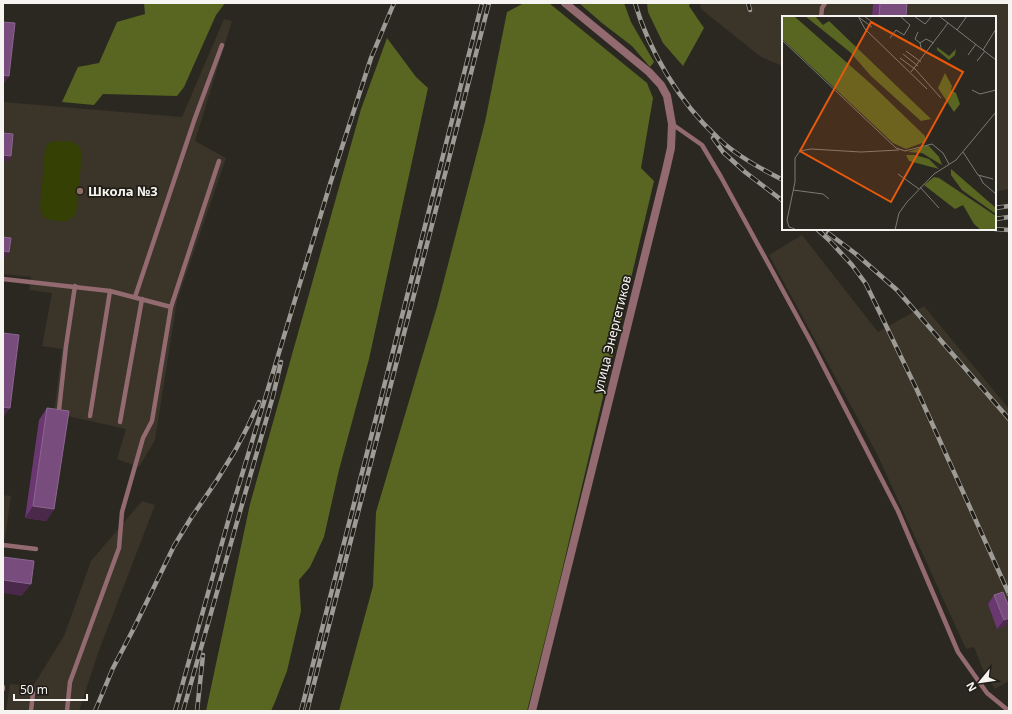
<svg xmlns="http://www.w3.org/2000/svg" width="1012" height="714" viewBox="0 0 1012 714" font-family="'Noto Sans',sans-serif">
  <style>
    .built { fill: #3a3429 }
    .green { fill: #354005 }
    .forest { fill: #586622 }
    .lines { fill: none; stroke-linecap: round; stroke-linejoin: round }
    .service { stroke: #926a70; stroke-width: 4.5 }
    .tertiary { stroke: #926a70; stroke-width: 8 }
    .rail-casing { stroke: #9d9b95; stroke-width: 4.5 }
    .rail { stroke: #211e18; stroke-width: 3; stroke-dasharray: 9; stroke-linecap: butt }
    .wall { fill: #6a3771 }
    .shaded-wall { fill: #4a294b }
    .building { fill: #794c7e; stroke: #8c6690 }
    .education-dot { fill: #8d6e63; stroke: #211e18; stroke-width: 1.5 }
    .labels { text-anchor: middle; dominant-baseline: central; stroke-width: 3.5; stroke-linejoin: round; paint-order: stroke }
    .poi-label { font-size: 13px; font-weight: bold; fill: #f6f4f0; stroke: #211e18; text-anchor: start }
    .street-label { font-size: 13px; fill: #f6f4f0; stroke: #211e18 }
    .inset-road { fill: none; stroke: #7c7a74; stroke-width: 1 }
    .view { fill: #e8590c; fill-opacity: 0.15; stroke: #e8590c; stroke-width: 2 }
    .inset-edge { fill: none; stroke: #f6f4f0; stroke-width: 2 }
  </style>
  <rect width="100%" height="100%" fill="#2b2821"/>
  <g class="built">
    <polygon points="700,3 1009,3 1009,189 995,192 995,17 783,17 783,66 761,57 701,9"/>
    <polygon points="224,19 232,21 195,141 226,158 177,301 155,440 139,467 117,459 126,429 54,413 62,349 42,346 52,293 29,290 31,277 3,274 3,102 182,117"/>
    <polygon points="802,235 878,332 924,306 1009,409 1009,681 995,689 983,670 974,647 966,649 877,454 769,255"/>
    <polygon points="3,495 11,496 5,538 3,538"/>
    <polygon points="142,501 155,505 98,653 79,711 6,711 10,684 33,686 64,636 91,561"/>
  </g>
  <path class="green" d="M54 141C69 142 77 138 82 154L76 214C66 225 59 221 46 219L41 213 40 206 45 148 49 143Z"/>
  <g class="forest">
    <polygon points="144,3 225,3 216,15 184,87 177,96 103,94 94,105 62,102 78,67 99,63 117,22 145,14"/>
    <polygon points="524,3 549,3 647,83 653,98 641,168 654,181 556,596 527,711 339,711 373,586 376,512 437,307 485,122 507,12"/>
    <polygon points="579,3 624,3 631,22 654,62 650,67 632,46 602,23"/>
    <polygon points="647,3 690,3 689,6 704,28 683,66 663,43 648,12"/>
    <polygon points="387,38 416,77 428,88 369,359 339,470 324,537 310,567 299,580 301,611 287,671 275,702 271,711 206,711 250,504 361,109"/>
  </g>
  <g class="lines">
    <g class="service">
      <polyline points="821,17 822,8 825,3"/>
      <polyline points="672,124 702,145 721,177 811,342 898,511 958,652 987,693 1009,711"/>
      <polyline points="3,279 110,291 171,307"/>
      <polyline points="135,297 195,118 222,45"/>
      <polyline points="59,410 66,346 75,286"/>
      <polyline points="90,416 110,291"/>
      <polyline points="120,422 142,299"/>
      <polyline points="3,545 36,549"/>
      <polyline points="3,689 3,687"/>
      <polyline points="31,711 33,693"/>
      <polyline points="67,711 70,682 119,548 122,512 143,438 152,421 171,307 219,161"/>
    </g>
    <polyline class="tertiary" points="532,711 666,170 671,148 672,124 667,96 661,85 649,72 565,3"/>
    <defs>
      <g id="rail">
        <path d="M635 3C649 51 680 103 717 137 734 154 761 169 783 180"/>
        <polyline points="748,3 750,10"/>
        <polyline points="713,138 723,152 745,172 783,201"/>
        <polyline points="995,208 1009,206"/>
        <polyline points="995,219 1009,217"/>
        <polyline points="817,229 829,240 852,265 866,284 917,390 1009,594"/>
        <polyline points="995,229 1009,230"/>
        <polyline points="828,233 856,254 897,290 1009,419"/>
        <polyline points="95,711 113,668 134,628 174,546 191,518 217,480 236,449 248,426 259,402"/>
        <polyline points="175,711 231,511 331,181 371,58 394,3"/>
        <polyline points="183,711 273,396 281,362"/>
        <polyline points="197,711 203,655"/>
        <polyline points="301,711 482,3"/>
        <polyline points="307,711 489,3"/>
      </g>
    </defs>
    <use href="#rail" class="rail-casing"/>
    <use href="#rail" class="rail"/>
  </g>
  <g class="wall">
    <polygon points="874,3 907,3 906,17 872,17 873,5"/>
    <polygon points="47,408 54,509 46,521 25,518 39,420"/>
    <polygon points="994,595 1006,626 997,629 988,604"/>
  </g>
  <g class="shaded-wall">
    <polygon points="3,75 9,76 3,85"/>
    <polygon points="3,155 11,156 7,162 3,162"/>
    <polygon points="3,251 9,252 5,258 3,258"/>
    <polygon points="3,407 10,408 3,418"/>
    <polygon points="33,506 54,509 46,521 25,518"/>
    <polygon points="3,580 31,584 22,596 3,593"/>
    <polygon points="1009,618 1009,622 1006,626 997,629 1004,620"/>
  </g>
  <g class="building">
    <polygon points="880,3 907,3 906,17 879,17"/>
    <polygon points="3,22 15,23 9,76 3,75"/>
    <polygon points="3,133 13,134 11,156 3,155"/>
    <polygon points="3,237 11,238 9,252 3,251"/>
    <polygon points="3,333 19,335 10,408 3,407"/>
    <polygon points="47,408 69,411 54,509 33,506"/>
    <polygon points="3,557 34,561 31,584 3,580"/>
    <polygon points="1003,592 1009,607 1009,618 1004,620 994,595"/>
  </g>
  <circle class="education-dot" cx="80" cy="191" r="4"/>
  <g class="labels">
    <g class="poi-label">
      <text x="88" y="191">Школа №3</text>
    </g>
    <g class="street-label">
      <text transform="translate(612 334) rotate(-76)">улица Энергетиков</text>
    </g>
  </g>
  <g transform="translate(782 16)">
    <rect width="214" height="214" fill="#2b2821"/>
    <path d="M0 0H12L89 68 143 120V126L124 133 111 127 0 23ZM23 0H33L41 9 47 5 149 103 139 105 89 60 68 36ZM155 31 167 40 174 33 173 39 167 44 155 34ZM163 57 170 70 169 74 174 77 178 88 172 96 156 72ZM146 129 157 141 160 149 140 137 126 136ZM124 139H133L147 143 157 153 127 145ZM169 153 214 192V198L180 174 169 159ZM152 161 157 162 214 200V214H199L192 208 181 189 173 193 142 169Z" fill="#586622"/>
    <path class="inset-road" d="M75 0 90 11M82 0 93 8M132 0 143 8 150 0M157 0 214 44M77 2 83 13 145 73M175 14 185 0M136 16 133 23 138 27 144 23 152 27M108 22 114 14 122 19 128 9 118 0M0 24 114 132 123 135 150 128 161 137 167 148M138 27 139 32 145 37M201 34 214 13M124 35 139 46M121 38 136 50M186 39 194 28M118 42 133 53M195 45 203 35M133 53 159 82M129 56 166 7M190 74 198 78 214 74M181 136 196 159 211 163M116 158 137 173M197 159 201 167 214 178M138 171 157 192M11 174 41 178 47 183M13 213 7 211 5 204 13 166V142L18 135 29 133 79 136 117 134M113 214 117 197 125 186 152 158 174 144 214 96"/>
    <path class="view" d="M89 6 181 56 109 186 18 135Z"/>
    <rect width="214" height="214" class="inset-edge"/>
  </g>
  <rect width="1012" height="714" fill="none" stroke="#f6f4f0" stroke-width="8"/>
  <g transform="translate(980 682) rotate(241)" stroke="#211e18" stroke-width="3" paint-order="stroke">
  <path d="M0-3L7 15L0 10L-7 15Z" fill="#f6f4f0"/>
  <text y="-6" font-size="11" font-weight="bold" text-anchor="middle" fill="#f6f4f0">N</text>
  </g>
  <path d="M14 694v6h73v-6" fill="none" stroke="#f6f4f0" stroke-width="2"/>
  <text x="20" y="694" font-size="12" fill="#f6f4f0" stroke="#211e18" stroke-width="3" paint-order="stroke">50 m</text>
</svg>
